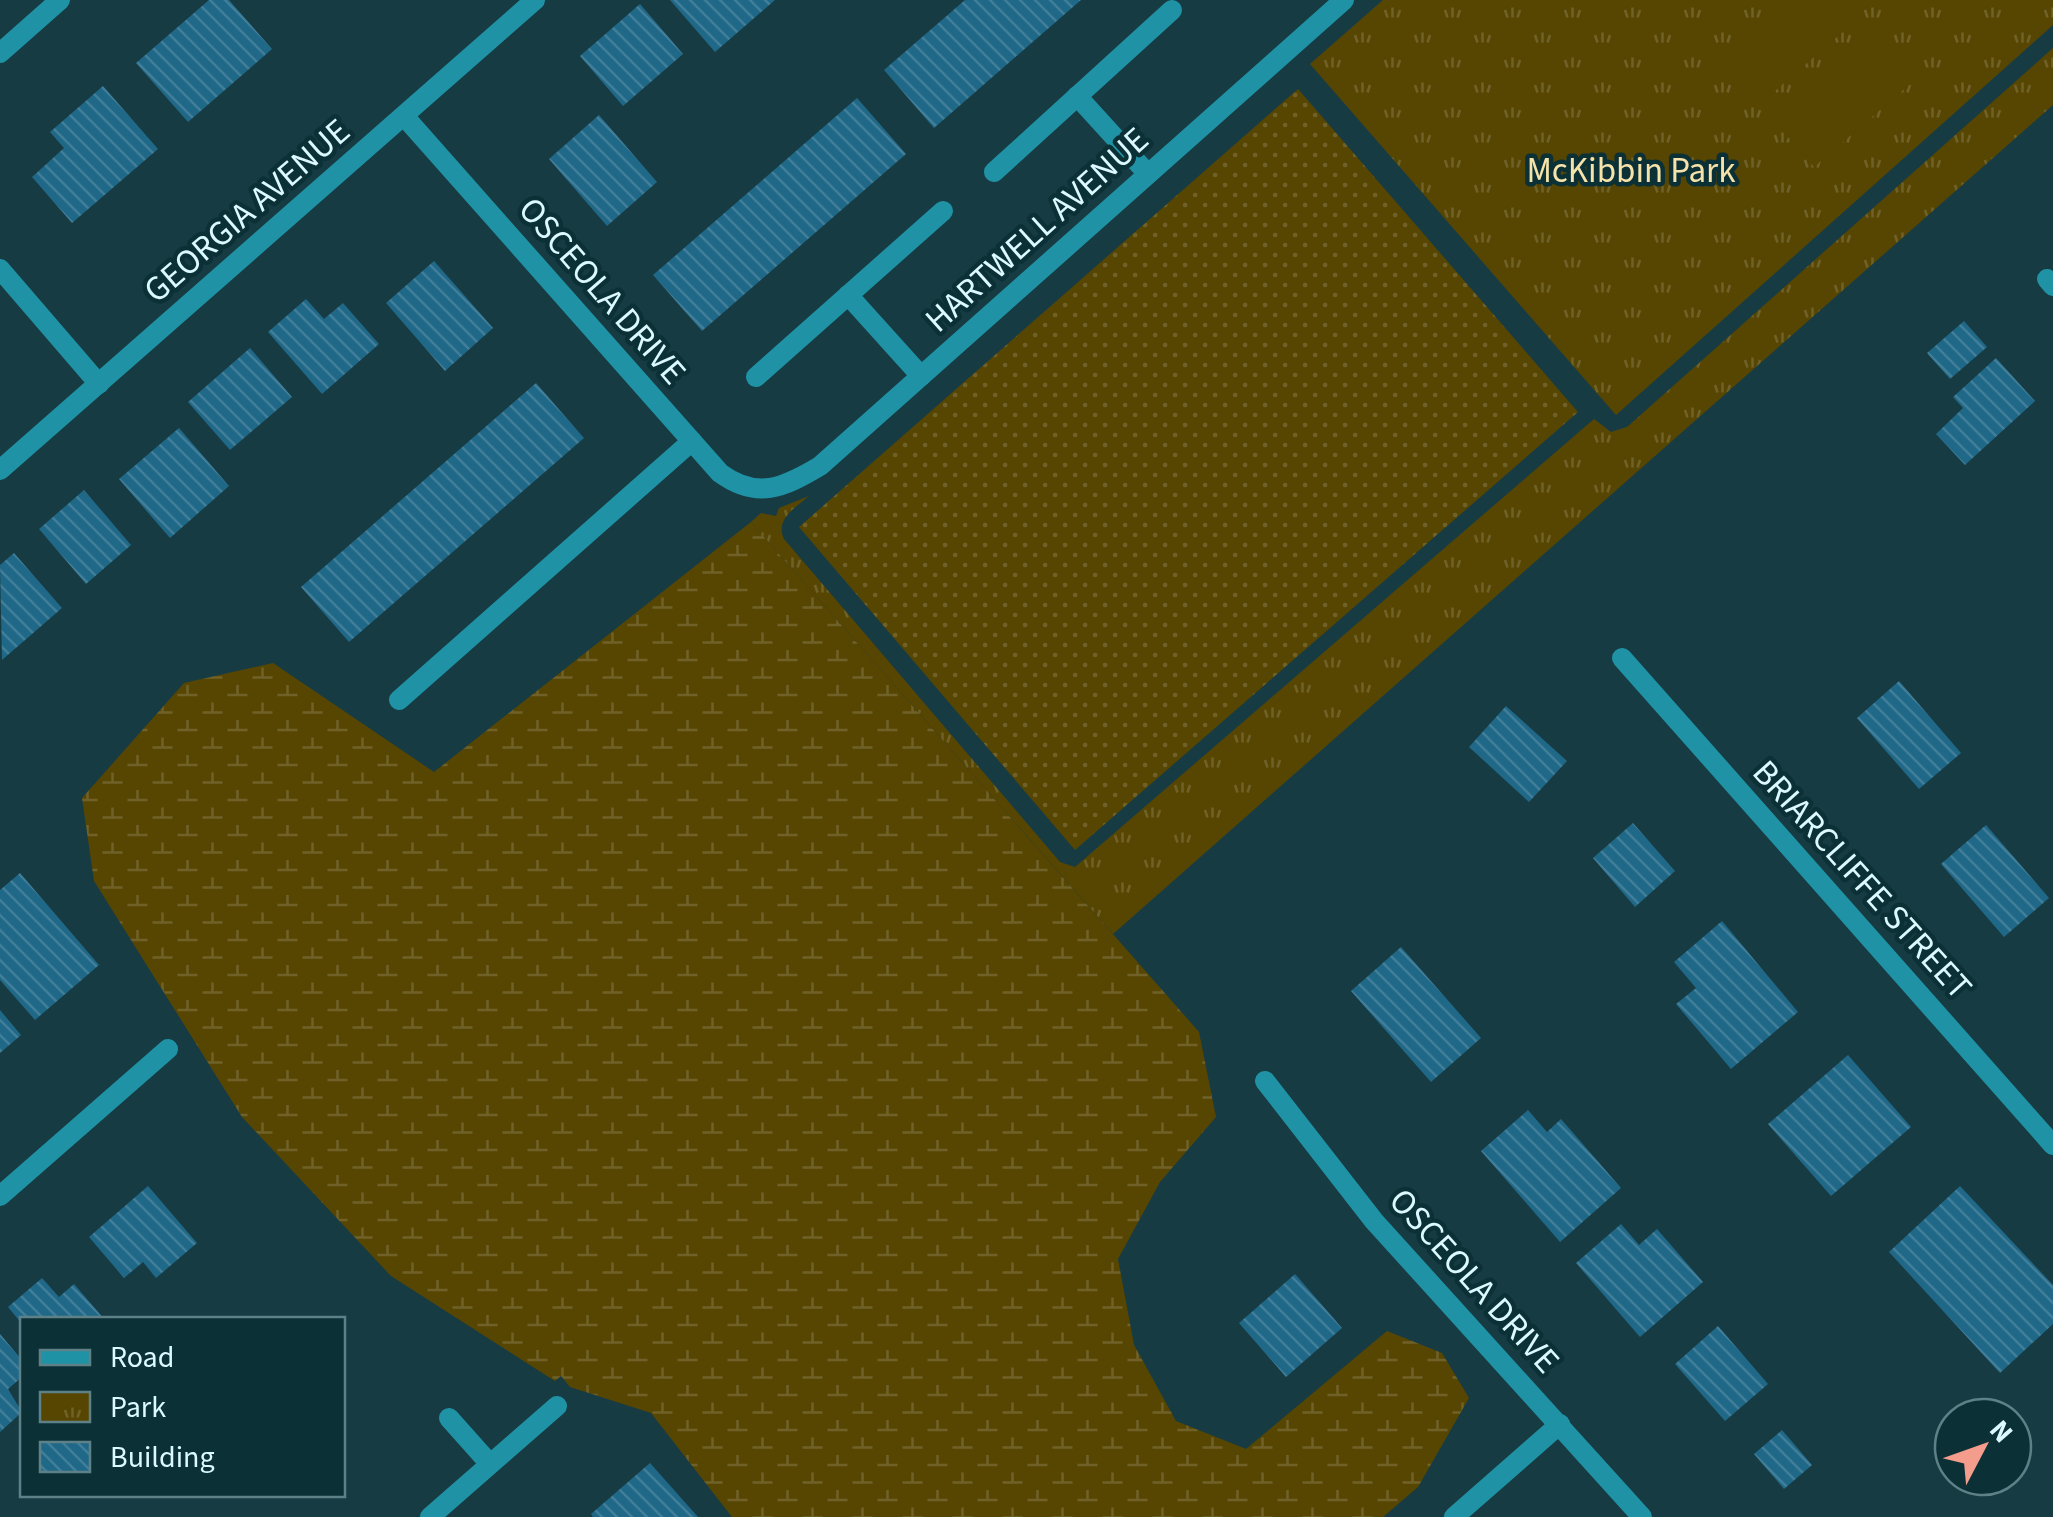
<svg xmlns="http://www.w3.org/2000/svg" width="2053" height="1517" viewBox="0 0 2053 1517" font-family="'Source Sans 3',sans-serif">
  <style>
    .grass { fill: url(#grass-dots) }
    .wetland { fill: url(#wetland-marsh) }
    .park { fill: url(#park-tufts) }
    .pitch { fill: #574502 }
    .building { fill: url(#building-back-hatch) }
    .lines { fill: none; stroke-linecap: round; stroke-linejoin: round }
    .minor { stroke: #1f93a5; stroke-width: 20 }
    .tertiary { stroke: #1f93a5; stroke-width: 20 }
    .labels { text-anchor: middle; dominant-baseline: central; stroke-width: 9; stroke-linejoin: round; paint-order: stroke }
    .park-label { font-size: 35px; fill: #f6e3aa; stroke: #0b3137 }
    .street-label { font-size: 35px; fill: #dbf9ff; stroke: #0b3137 }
  </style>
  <defs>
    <pattern id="grass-dots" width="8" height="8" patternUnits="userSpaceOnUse" patternTransform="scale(2.5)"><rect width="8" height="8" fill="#574502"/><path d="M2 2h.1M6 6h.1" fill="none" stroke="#6f6128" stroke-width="1.8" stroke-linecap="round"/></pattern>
    <pattern id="wetland-marsh" width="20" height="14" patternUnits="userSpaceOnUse" patternTransform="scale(2.5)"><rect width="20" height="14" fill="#574502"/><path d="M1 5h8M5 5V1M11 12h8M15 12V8" fill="none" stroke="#6f6128"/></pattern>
    <pattern id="park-tufts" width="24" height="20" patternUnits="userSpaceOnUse" patternTransform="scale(2.5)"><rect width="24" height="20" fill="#574502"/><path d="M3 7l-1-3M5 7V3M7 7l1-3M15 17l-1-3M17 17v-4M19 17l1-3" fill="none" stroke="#6f6128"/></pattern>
    <pattern id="building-back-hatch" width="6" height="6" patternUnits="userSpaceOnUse" patternTransform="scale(2.5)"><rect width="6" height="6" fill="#206888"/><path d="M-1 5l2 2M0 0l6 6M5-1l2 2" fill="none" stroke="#407e9a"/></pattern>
  </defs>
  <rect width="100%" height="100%" fill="#173b42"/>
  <polygon class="grass" points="1298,89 1578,412 1075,850 799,527"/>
  <polygon class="wetland" points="751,522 1199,1032 1216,1117 1160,1182 1118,1259 1134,1345 1176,1421 1246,1449 1387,1331 1442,1353 1469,1398 1418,1487 1383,1517 732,1517 651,1413 570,1387 561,1376 555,1381 391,1276 242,1117 94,881 82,798 184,683 273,663 434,772"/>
  <g class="park">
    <polygon points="1383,0 2053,0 2053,25 1616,415 1310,64"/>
    <path d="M2053 48V105L1113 934 751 522 761 513 776 516 779 508 809 496C794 509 775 519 784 539L1060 862 1075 867 1594 419 1611 432 1627 427Z"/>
  </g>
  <g class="pitch">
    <polygon points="1784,0 1849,0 1862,15 1760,104 1719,57"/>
    <polygon points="1876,31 1917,78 1814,167 1773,120"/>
  </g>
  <g class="building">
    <polygon points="209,0 229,0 272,49 188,122 136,63"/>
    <polygon points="670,0 775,0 715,52"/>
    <polygon points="965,0 1081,0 934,128 884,70"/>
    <polygon points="640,4 683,54 623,106 580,56"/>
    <polygon points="103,86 158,149 72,223 32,177 64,148 50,132"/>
    <polygon points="857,98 906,154 702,331 653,275"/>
    <polygon points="599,115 657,182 607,226 549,159"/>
    <polygon points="434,261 493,328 445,371 386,303"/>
    <polygon points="306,299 324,319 343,303 379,344 322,394 268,332"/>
    <polygon points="1964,321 1987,347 1950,379 1927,353"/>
    <polygon points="250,348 292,397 230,450 188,402"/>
    <polygon points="1996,358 2035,401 1965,465 1936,434 1963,408 1953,397"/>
    <polygon points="536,383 584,438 349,642 301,587"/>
    <polygon points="179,428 229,486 170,538 119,479"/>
    <polygon points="84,490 131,545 86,584 39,529"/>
    <polygon points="14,553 62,608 2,660 0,565"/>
    <polygon points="1899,681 1961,753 1919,789 1857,718"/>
    <polygon points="1506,706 1567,761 1529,802 1469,747"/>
    <polygon points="1633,823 1675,871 1635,907 1593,858"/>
    <polygon points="1986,825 2049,898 2004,937 1941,864"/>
    <polygon points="20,873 99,965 35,1020 0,980 0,890"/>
    <polygon points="1722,921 1798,1012 1731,1069 1676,1004 1696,988 1674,962"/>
    <polygon points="1401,947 1481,1038 1431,1082 1351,991"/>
    <polygon points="0,1010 21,1035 0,1053"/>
    <polygon points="1848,1055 1911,1127 1831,1196 1768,1124"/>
    <polygon points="1528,1110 1547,1132 1561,1119 1621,1188 1560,1242 1481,1151"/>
    <polygon points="148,1186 197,1243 156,1278 143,1262 124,1278 89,1237"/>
    <polygon points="1960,1186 2053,1285 2053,1324 2000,1373 1889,1252"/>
    <polygon points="1621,1224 1639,1245 1657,1229 1703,1282 1640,1337 1576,1263"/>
    <polygon points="1295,1274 1342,1328 1286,1377 1239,1323"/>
    <polygon points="42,1278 59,1297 74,1284 105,1320 22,1320 22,1324 8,1307"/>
    <polygon points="1718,1326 1768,1384 1725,1421 1675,1364"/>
    <polygon points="0,1334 22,1360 22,1377 8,1389 22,1412 0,1432"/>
    <polygon points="1782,1430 1812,1465 1784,1489 1754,1454"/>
    <polygon points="650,1463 698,1517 593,1517 591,1514"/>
  </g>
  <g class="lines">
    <g class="minor">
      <polyline points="0,53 60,0"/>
      <polyline points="1077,96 1148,174"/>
      <path d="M404 116 720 473C757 500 783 488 820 466L1344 0"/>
      <polyline points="994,172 1172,10"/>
      <polyline points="0,269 99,384"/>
      <polyline points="2047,279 2053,286"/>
      <polyline points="848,295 921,376"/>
      <polyline points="756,377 943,211"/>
      <polyline points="1622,658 2053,1145"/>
      <polyline points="399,700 692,441"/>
      <polyline points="1265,1081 1374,1221 1642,1517"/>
      <polyline points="0,1196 168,1049"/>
      <polyline points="449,1418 490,1464"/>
      <polyline points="430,1517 557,1406"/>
      <polyline points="1454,1517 1560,1424"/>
    </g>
    <polyline class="tertiary" points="0,470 535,0"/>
  </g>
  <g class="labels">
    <g class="park-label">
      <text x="1631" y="171">McKibbin Park</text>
    </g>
    <g class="street-label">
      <text transform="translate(247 211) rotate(-41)">GEORGIA AVENUE</text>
      <text transform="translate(1037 230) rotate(-42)">HARTWELL AVENUE</text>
      <text transform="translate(602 291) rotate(49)">OSCEOLA DRIVE</text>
      <text transform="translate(1862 880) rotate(48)">BRIARCLIFFE STREET</text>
      <text transform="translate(1474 1281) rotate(48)">OSCEOLA DRIVE</text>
    </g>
  </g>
  <rect x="20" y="1317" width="325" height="180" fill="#0b3137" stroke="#5e8187" stroke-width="2.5"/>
  <rect x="40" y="1350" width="50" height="15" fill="#1f93a5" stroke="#5e8187" stroke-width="2.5"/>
  <text x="110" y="1367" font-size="30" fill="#dbf9ff">Road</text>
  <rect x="40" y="1392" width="50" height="30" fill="url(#park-tufts)" stroke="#5e8187" stroke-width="2.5"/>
  <text x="110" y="1417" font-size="30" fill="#dbf9ff">Park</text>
  <rect x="40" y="1442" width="50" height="30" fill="url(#building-back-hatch)" stroke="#5e8187" stroke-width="2.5"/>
  <text x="110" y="1467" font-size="30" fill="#dbf9ff">Building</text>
  <g transform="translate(1983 1447) rotate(49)"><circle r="48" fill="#0b3137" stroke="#5e8187" stroke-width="2.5"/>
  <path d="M0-8L18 38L0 25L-18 38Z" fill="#f49d8d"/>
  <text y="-15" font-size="28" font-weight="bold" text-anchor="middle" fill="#dbf9ff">N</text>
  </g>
</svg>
